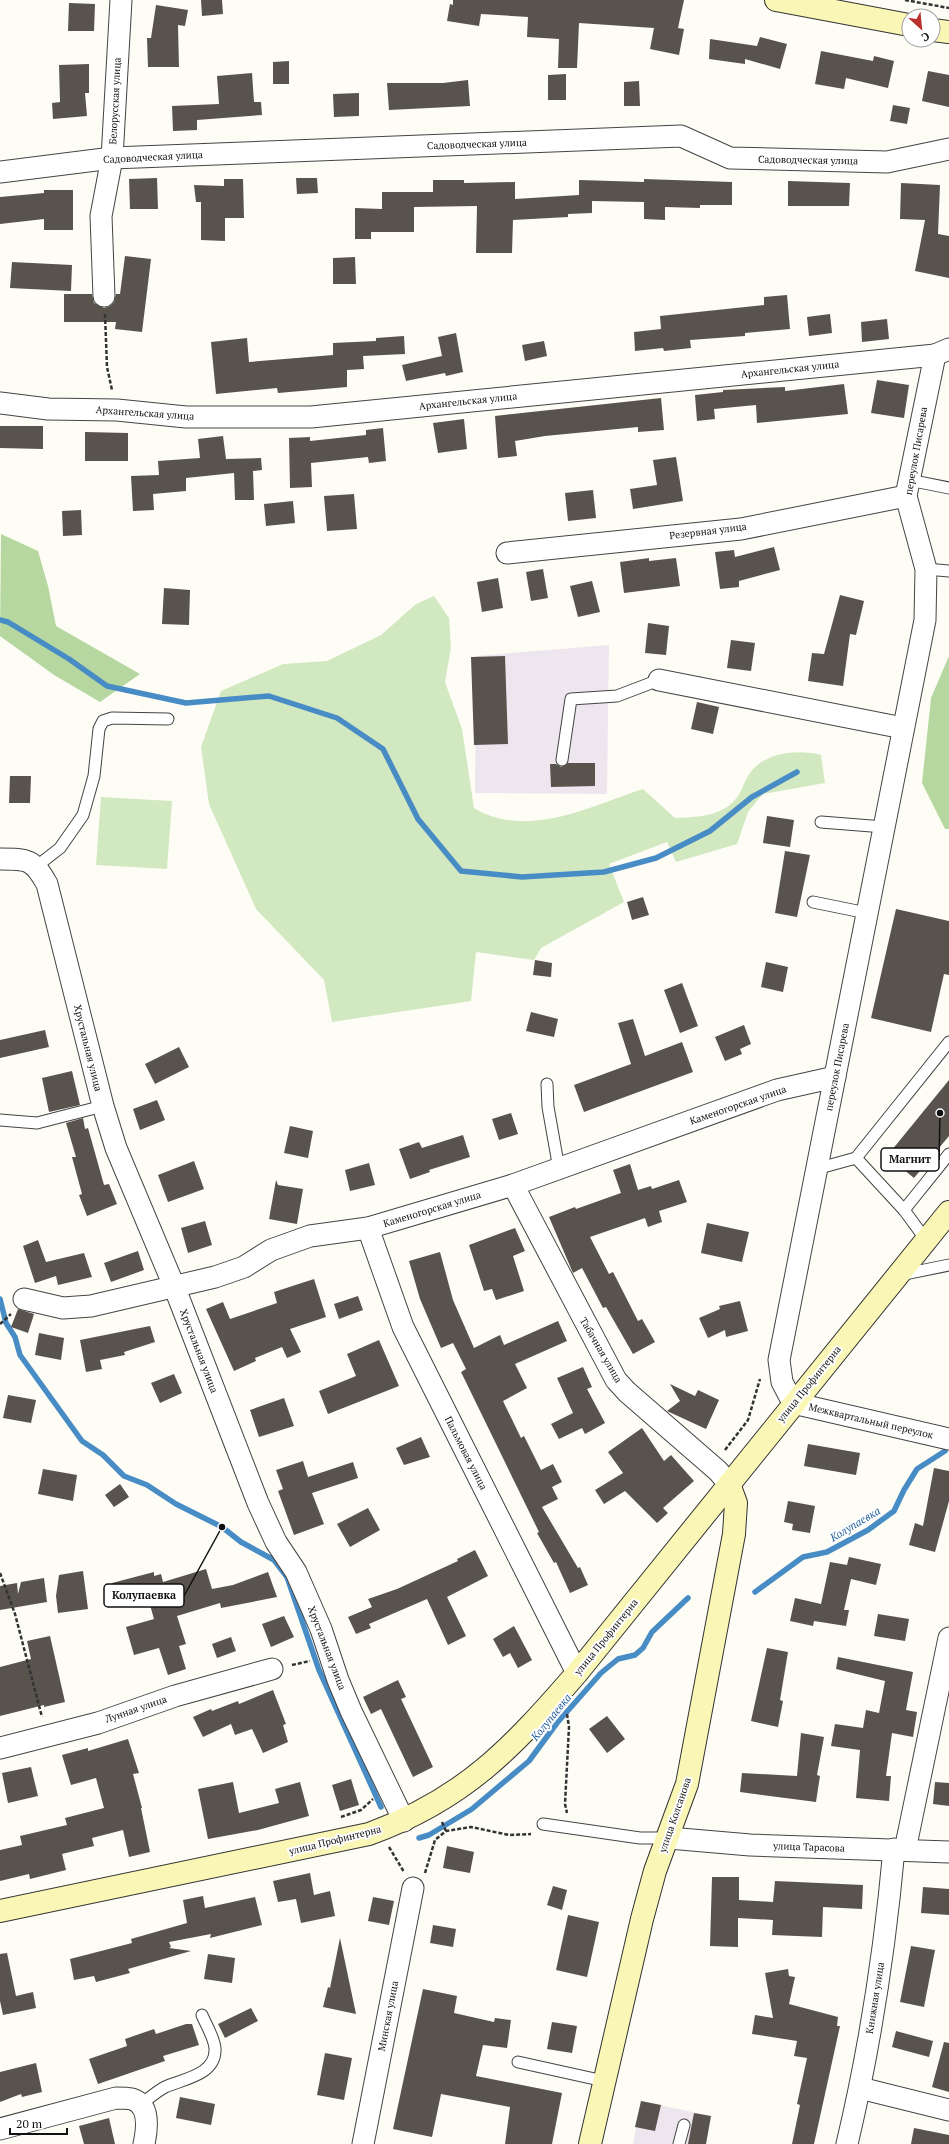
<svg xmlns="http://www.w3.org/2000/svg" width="949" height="2144" viewBox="0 0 949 2144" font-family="'PT Serif',serif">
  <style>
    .industrial { fill: #eee6ee }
    .green { fill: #d2e8c0 }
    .forest { fill: #b6d8a0 }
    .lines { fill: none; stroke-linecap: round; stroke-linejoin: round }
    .stream { stroke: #488cc6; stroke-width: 5.5 }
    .building { fill: #59534e }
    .lane-casing { stroke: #444; stroke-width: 13 }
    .street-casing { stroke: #444; stroke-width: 23 }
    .secondary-casing { stroke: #333; stroke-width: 24 }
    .path { stroke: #333; stroke-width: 2.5; stroke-dasharray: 4 2; stroke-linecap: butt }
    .lane { stroke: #fff; stroke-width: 11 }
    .street { stroke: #fff; stroke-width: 21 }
    .secondary { stroke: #faf6b5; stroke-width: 22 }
    .labels { text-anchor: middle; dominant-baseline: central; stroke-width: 4; stroke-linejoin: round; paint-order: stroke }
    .street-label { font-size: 10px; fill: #111; stroke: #fff }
    .water-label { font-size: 11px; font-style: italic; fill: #205f9d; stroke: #fff }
    .leader { fill: none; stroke: #111; stroke-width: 1.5 }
    .callout-dot { fill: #111; stroke: #fff; stroke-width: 1.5 }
    .callout { fill: #fff; stroke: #111; stroke-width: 1.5 }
    .callout-label { font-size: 11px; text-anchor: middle; font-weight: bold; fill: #111 }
  </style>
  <rect width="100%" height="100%" fill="#fefdf5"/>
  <g class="industrial">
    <polygon points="609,645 607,794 475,793 476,656"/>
    <polygon points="641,2101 711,2116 706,2144 633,2144"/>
  </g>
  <g class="green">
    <path d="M434 596 449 618 451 647 445 682 462 729 474 808C527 840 591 806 643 789L675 818C694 817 718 817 733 802 743 792 743 782 750 773 765 752 798 749 821 755L825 783 763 794 748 812 737 844 676 862 667 842 609 864 624 902 541 948 534 960 476 952 471 1001 332 1022 324 980 256 909 209 804 201 747 221 691 283 664 327 661 381 635 416 604Z"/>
    <polygon points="101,797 172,801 167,869 96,865"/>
  </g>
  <g class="forest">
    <polygon points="1,534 38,551 48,586 56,626 140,674 100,702 54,675 0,636"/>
    <polygon points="949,656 949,829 945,829 922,783 931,698"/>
  </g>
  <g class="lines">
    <g class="stream">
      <polyline points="0,620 8,622 69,659 107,686 186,703 269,696 337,718 383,749 418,819 461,871 522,877 604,872 656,858 710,831 752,797 797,772"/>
      <polyline points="0,1299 6,1323 15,1337 20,1355 82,1441 103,1455 124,1476 147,1485 176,1504 222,1527 241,1542 274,1560 287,1577 319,1670 381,1807"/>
      <polyline points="755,1592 803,1557 827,1552 868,1530 894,1511 904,1490 917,1469 945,1451"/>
      <polyline points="419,1838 429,1835 472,1809 529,1761 557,1723 601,1673 618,1659 635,1655 643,1648 652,1632 688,1598"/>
    </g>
  </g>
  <g class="building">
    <polygon points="201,0 222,0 223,14 202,16"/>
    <polygon points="453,0 684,0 678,28 684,29 679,55 650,49 654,28 579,23 577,68 558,68 559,39 527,37 528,17 481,14 479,26 447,21 450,4 453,5"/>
    <polygon points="69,3 95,4 94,31 68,31"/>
    <polygon points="156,5 188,10 185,26 178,25 179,67 148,67 147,38 151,38"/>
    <polygon points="760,37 787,44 780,69 745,59 745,64 709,59 710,39 757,46"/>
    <polygon points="821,51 873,61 874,56 894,61 888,88 846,78 844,89 815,84"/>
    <polygon points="289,61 289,84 273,84 273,62"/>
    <polygon points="89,64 89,93 85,93 87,116 53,119 52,103 60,102 59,65"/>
    <polygon points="928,71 949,75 949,107 922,101"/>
    <polygon points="252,73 254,102 261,102 262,115 197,120 197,130 173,131 172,106 219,104 217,76"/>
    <polygon points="566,74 566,100 548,100 548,75"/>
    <polygon points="468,80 470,106 389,110 387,83 443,83"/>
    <polygon points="639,81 640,106 624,106 624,82"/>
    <polygon points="359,93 359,116 334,117 333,94"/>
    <polygon points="893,105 910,108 907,124 890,121"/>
    <polygon points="157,178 158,209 130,209 129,179"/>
    <polygon points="296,178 317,178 318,193 297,194"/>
    <polygon points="224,179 243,179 244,218 225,218 225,241 201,240 201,202 196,202 194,185 224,186"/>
    <polygon points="644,179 732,182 732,205 700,205 700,208 665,207 665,220 644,219 644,202 592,201 592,213 568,214 568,217 513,220 512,253 476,253 477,206 414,207 414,232 371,232 371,239 355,239 355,208 382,209 382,192 433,192 433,180 464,180 464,183 515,182 515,199 579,195 579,180 644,182"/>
    <polygon points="788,181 850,183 849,206 788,206"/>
    <polygon points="901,183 940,185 938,234 949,236 949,278 915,271 925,220 900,219"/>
    <polygon points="44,190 73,190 73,230 44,230 44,219 0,224 0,197 44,193"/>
    <polygon points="125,256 151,259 142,332 115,329 116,322 64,322 64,294 92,294 94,303 104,308 110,306 114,302 116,294 120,294"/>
    <polygon points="355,257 356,284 333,284 333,258"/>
    <polygon points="12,262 72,265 71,291 10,288"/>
    <polygon points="787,295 790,329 745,333 745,336 690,340 691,348 664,351 663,348 635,351 634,332 661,329 660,316 764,305 764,297"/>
    <polygon points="830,314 832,333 809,336 807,317"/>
    <polygon points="887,319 889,339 862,342 861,322"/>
    <polygon points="456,333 463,372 446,376 445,373 406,381 402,365 442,356 438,337"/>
    <polygon points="404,336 405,354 363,356 364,369 347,370 347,387 278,393 277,388 216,394 211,342 247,338 249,362 333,355 333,343 376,341 376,338"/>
    <polygon points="544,341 547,356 525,361 522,345"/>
    <polygon points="877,380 909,385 904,418 871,413"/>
    <polygon points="844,384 848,414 757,423 756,405 714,409 715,419 697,421 695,395 723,392 723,390 785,387 785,391"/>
    <polygon points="661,398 664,430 638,432 638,427 545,436 515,441 517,456 498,458 495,416"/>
    <polygon points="464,419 467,449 438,453 433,423"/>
    <polygon points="0,426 43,426 43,449 0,448"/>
    <polygon points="383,428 386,461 369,463 368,457 311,463 312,487 290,488 289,438 310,437 310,441 366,435 366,430"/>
    <polygon points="85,432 128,433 128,461 85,461"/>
    <polygon points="223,436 226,459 261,458 262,470 253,471 254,500 235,500 234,473 186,478 186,491 153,494 154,510 133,511 131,476 159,475 158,461 200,458 198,439"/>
    <polygon points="676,457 683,501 633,509 630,489 657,485 653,460"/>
    <polygon points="593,490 596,518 568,521 565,493"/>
    <polygon points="354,494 357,529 327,531 324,496"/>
    <polygon points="293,501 295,523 266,526 264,504"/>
    <polygon points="81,510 82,535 63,536 62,511"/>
    <polygon points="774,547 780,570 739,581 739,587 720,589 715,552 734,550 735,557"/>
    <polygon points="649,558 649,561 676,558 680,586 624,593 620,562"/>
    <polygon points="543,569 548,598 531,601 526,572"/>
    <polygon points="498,578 503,608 482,612 477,582"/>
    <polygon points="592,581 600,612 578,617 570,586"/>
    <polygon points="164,588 190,590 189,625 162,624"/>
    <polygon points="840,595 864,601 856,635 850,634 843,686 808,681 812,653 824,654"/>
    <polygon points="648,623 669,626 666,655 645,653"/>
    <polygon points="731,640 755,643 751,671 727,668"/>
    <polygon points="505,656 508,744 474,745 471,657"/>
    <polygon points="697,702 719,707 713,734 691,729"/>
    <polygon points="568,763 595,763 595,786 551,787 550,764 556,764 561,767"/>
    <polygon points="10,776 31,776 30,803 9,803"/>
    <polygon points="767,816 794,820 790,847 763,843"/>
    <polygon points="785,851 810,855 797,917 775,913"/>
    <polygon points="643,897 649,915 632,920 627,902"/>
    <polygon points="896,909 949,921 949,975 944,974 931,1032 871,1018"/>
    <polygon points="535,960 552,963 551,977 533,975"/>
    <polygon points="766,962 788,967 783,992 761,987"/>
    <polygon points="682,983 698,1026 680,1033 664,990"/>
    <polygon points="531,1012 558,1019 554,1037 526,1031"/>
    <polygon points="633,1019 645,1056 682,1042 693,1072 584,1112 574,1085 631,1064 618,1023"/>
    <polygon points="744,1025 751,1044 740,1049 742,1054 725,1061 715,1037"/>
    <polygon points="45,1030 49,1047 0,1058 0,1040"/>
    <polygon points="179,1047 189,1067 155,1084 145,1064"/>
    <polygon points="72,1071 80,1105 49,1112 42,1078"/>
    <polygon points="949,1080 949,1136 914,1178 887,1156"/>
    <polygon points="157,1100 165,1120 140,1130 133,1109"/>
    <polygon points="511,1113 518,1134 499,1140 492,1119"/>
    <polygon points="83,1118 85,1129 88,1128 104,1185 109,1184 117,1204 87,1216 79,1195 82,1194 72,1157 76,1157 66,1123"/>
    <polygon points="290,1126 313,1131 308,1158 284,1153"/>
    <polygon points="463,1135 470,1157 429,1170 430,1172 410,1179 399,1149 419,1142 422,1148"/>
    <polygon points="194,1161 204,1189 168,1202 158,1175"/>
    <polygon points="369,1163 375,1185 350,1191 345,1170"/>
    <polygon points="630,1164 638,1190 651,1186 652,1189 679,1180 687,1202 659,1211 662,1222 648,1227 645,1218 590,1237 609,1274 613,1272 638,1321 642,1319 655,1342 633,1354 606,1307 603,1308 582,1268 573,1273 549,1217 575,1207 576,1209 621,1193 613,1170"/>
    <polygon points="276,1180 278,1185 303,1189 297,1224 269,1219"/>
    <polygon points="205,1221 212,1245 188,1253 181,1228"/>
    <polygon points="707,1223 749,1232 742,1262 701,1253"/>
    <polygon points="515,1228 525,1251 513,1256 524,1291 496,1300 492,1289 484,1291 469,1245"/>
    <polygon points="38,1240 46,1262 84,1253 92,1277 58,1285 56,1276 35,1283 23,1246"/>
    <polygon points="138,1251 144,1270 111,1282 104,1263"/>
    <polygon points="440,1252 453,1300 474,1348 500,1335 504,1345 558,1321 567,1341 515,1364 527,1388 503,1401 521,1438 524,1436 541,1470 553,1464 562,1482 552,1487 558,1499 542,1507 578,1568 580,1567 588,1585 570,1593 556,1562 554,1563 537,1533 539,1532 461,1372 466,1369 453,1343 441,1348 420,1299 409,1261"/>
    <polygon points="314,1279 326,1317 290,1329 301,1352 287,1358 282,1347 255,1358 256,1361 234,1371 206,1309 223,1302 230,1319 277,1303 274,1292"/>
    <polygon points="358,1296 363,1310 339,1319 334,1304"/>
    <polygon points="740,1301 748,1331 726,1337 725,1330 708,1338 699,1318 720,1309 719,1306"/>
    <polygon points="18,1309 34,1314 28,1333 11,1327"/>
    <polygon points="150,1326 155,1342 124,1352 125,1355 100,1360 102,1369 86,1372 80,1340"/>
    <polygon points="39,1333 64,1338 61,1360 35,1355"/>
    <polygon points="379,1340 399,1386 328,1414 319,1391 356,1376 347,1354"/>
    <polygon points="583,1367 592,1387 587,1389 605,1423 585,1434 582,1428 559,1439 551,1424 573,1413 557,1378"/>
    <polygon points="174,1374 182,1393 160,1403 151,1383"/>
    <polygon points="670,1384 695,1396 698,1390 719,1400 706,1429 667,1411 680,1401"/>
    <polygon points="8,1395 36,1400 31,1423 3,1418"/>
    <polygon points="284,1398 294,1426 259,1437 250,1410"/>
    <polygon points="642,1428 664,1461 671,1455 694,1481 663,1508 668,1513 657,1523 625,1491 604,1504 595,1490 623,1473 608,1452"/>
    <polygon points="421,1437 430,1457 404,1465 396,1448"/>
    <polygon points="808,1444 860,1453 856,1475 804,1466"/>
    <polygon points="303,1461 308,1477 353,1462 358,1478 312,1493 324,1524 294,1535 278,1491 283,1489 276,1470"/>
    <polygon points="934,1468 949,1471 949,1501 935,1552 909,1545 915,1523 923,1526"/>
    <polygon points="43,1469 77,1475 73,1501 38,1494"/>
    <polygon points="120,1484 129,1497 114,1507 105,1495"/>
    <polygon points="788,1501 815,1506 810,1533 792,1530 793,1524 784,1522"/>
    <polygon points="368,1508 380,1530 350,1547 337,1524"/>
    <polygon points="475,1550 488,1576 447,1597 466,1636 448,1645 427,1599 369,1624 371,1628 356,1634 348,1617 372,1607 368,1599 397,1589 458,1561 457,1559"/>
    <polygon points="849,1557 881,1564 876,1585 851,1579 844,1610 849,1610 846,1626 814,1621 813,1626 790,1621 795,1598 821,1604 830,1562 847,1565"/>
    <polygon points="206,1569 212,1589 233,1585 268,1572 277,1597 221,1608 220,1603 177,1616 186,1644 179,1646 186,1669 168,1675 159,1648 134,1655 126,1627 154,1619 146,1591 115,1598 112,1583 154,1572 154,1576 161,1574 163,1582"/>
    <polygon points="83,1571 88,1609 58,1613 56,1596 59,1575"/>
    <polygon points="44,1578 47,1602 0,1610 0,1586 17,1583 18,1594 21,1582"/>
    <polygon points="878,1614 909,1619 905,1641 874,1636"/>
    <polygon points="284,1616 294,1637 271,1647 262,1624"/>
    <polygon points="514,1626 532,1660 518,1668 510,1653 503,1657 493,1639"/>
    <polygon points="50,1636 65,1702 44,1707 44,1705 0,1716 0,1667 31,1659 27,1641"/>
    <polygon points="231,1637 236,1651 217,1658 212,1644"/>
    <polygon points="767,1648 788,1652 780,1700 783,1701 778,1727 751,1721"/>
    <polygon points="838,1657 913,1672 906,1710 917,1712 913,1737 892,1733 886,1776 891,1776 889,1801 856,1798 860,1750 831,1746 835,1724 863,1728 866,1710 879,1713 885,1681 836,1669"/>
    <polygon points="398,1680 406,1697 401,1699 433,1767 413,1777 381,1709 371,1714 363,1697"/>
    <polygon points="273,1690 286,1724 283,1725 288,1742 263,1753 252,1729 235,1735 231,1724 203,1737 193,1717 211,1709 212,1711 238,1701 239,1704"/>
    <polygon points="607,1716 625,1739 607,1753 589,1729"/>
    <polygon points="801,1733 824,1737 817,1775 820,1776 816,1802 740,1792 742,1773 797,1776"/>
    <polygon points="128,1739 139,1773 133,1774 142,1808 141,1808 150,1852 129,1857 123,1830 92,1838 94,1846 62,1854 66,1870 30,1879 29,1874 0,1881 0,1850 22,1845 20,1836 67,1825 65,1818 104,1808 96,1778 71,1785 62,1755 88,1748 88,1751"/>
    <polygon points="31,1767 38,1796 8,1803 2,1773"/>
    <polygon points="351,1779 359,1805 340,1811 332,1785"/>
    <polygon points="233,1782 239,1813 279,1803 275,1789 300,1782 309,1816 258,1830 208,1839 198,1789"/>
    <polygon points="935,1782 949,1783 949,1806 933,1804"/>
    <polygon points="447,1846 474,1852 470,1873 443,1868"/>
    <polygon points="310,1873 314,1895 330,1891 335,1916 301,1923 296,1899 278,1902 273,1881"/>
    <polygon points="712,1877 739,1877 739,1900 773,1902 775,1881 863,1885 862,1909 823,1907 822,1937 772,1935 773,1920 738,1918 738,1947 710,1946"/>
    <polygon points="553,1886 567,1890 562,1910 547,1905"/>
    <polygon points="923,1887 949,1889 949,1915 921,1913"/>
    <polygon points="203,1896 205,1908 255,1897 262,1925 210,1938 211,1934 169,1942 171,1947 169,1948 191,1951 128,1969 130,1973 96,1982 94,1976 74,1980 70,1959 132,1943 131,1939 187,1923 183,1900"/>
    <polygon points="373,1897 394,1901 389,1925 368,1921"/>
    <polygon points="568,1915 599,1922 587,1977 556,1970"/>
    <polygon points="433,1925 456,1929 453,1947 430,1943"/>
    <polygon points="340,1938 356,2014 323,2007 328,1987 330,1988"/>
    <polygon points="911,1946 935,1950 924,2007 900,2002"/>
    <polygon points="7,1953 16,1996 33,1992 36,2008 3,2015 0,2001 0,1954"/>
    <polygon points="208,1954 235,1958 232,1983 204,1979"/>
    <polygon points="788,1969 789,1976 795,1977 789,2004 838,2017 837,2026 840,2026 814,2144 792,2144 800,2105 797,2104 807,2058 794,2056 797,2041 752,2034 755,2015 773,2018 765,1973"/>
    <polygon points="423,1989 457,1996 454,2013 494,2022 495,2018 511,2020 507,2048 483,2045 476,2076 562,2093 552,2144 505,2144 510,2107 441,2094 432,2137 393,2129"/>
    <polygon points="251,2008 258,2021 225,2038 218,2024"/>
    <polygon points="552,2022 577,2026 572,2053 547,2049"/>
    <polygon points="186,2024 192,2024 199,2045 163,2056 165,2061 98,2084 89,2059 127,2046 125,2039 154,2029 156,2034"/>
    <polygon points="896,2031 933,2041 929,2057 892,2047"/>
    <polygon points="944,2042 949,2043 949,2092 932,2087"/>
    <polygon points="325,2053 352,2058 344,2100 317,2095"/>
    <polygon points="36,2063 42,2092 22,2097 21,2094 0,2102 0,2072"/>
    <polygon points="180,2097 215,2104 211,2125 176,2118"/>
    <polygon points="641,2101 661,2105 655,2131 635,2127"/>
    <polygon points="694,2113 711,2116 706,2144 688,2144"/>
    <polygon points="109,2118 115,2144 84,2144 79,2126"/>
    <polygon points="914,2128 949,2135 949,2144 911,2144"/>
  </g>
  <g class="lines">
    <defs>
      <g id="lane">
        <polyline points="909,480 949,488"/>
        <polyline points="926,569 949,571"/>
        <polyline points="562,760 571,699 617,696 659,680"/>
        <polyline points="821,822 884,827"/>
        <polyline points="37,866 60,848 83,815 94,776 99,729 103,721 112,718 168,719"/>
        <polyline points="813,902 867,913"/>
        <polyline points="547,1084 548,1107 559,1169"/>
        <polyline points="0,1120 37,1123 103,1106"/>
        <polyline points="856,1158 949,1042"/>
        <polyline points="816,1169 856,1158 904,1210 926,1240"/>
        <polyline points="904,1210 949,1154"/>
        <polyline points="900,1275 949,1265"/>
        <polyline points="543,1824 640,1838 669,1838"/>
        <polyline points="518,2062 604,2081"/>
        <path d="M140 2105C148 2099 156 2092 165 2087 183 2079 216 2075 215 2049 215 2039 206 2025 202 2015"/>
        <polyline points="679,2144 684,2125"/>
      </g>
      <g id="street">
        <polyline points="0,172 112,158 681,136 730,158 887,162 949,149"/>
        <polyline points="104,296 101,216 112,158 121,0"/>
        <polyline points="949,349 935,355 906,496 926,569 925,620 779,1360 782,1382 793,1403 949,1439"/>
        <polyline points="0,403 48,409 117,410 186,417 311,417 935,355"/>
        <polyline points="507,553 741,529 906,496"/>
        <polyline points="659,680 903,728"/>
        <path d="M0 859C28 859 33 859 47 884L103 1106 116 1148 174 1286 258 1503 276 1542 296 1572 321 1629 338 1680 351 1711 404 1821"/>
        <polyline points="513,1185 616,1380 627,1392 718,1471 729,1484"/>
        <polyline points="368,1228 403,1327 577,1673"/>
        <polyline points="24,1299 63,1308 91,1306 215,1277 244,1267 271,1250 310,1236 368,1228 513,1185 777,1090 835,1077"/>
        <polyline points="0,1748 98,1723 175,1696 272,1669"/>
        <polyline points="669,1838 750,1845 949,1852"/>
        <polyline points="905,1850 949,1638"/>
        <polyline points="860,2088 949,2110"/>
        <path d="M0 2129 116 2098C121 2098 127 2098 132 2099 151 2105 147 2130 144 2144"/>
        <polyline points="363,2144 413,1888"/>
        <path d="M847 2144C870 2047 885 1949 894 1849"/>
      </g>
      <g id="secondary">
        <polyline points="776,0 909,25"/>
        <polyline points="933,30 949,32"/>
        <path d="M0 1911 369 1834C465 1799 512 1748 577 1673L949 1212"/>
        <polyline points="590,2144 642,1919 655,1871 687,1784 734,1534 736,1503 729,1484"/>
      </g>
    </defs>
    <use href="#lane" class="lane-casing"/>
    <use href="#street" class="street-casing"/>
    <use href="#secondary" class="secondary-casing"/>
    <g class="path">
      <polyline points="905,0 949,8"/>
      <polyline points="105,314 107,367 112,390"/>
      <polyline points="0,1324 11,1314"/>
      <polyline points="725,1450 748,1420 760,1379"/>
      <polyline points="0,1573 15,1614 42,1717"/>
      <polyline points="292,1665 310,1661"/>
      <polyline points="567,1714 569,1727 565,1804 567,1813"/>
      <polyline points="341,1817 361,1810 373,1799"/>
      <polyline points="442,1822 446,1831"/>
      <polyline points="389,1847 404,1872"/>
      <polyline points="425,1873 435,1840 446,1831 471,1827 509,1835 531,1834"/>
    </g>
    <use href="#lane" class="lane"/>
    <use href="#street" class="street"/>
    <use href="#secondary" class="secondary"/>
  </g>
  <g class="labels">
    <g class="street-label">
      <text transform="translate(115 101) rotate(-87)">Белорусская улица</text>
      <text transform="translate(477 144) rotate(-2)">Садоводческая улица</text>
      <text transform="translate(153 157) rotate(-3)">Садоводческая улица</text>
      <text transform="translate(808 160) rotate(1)">Садоводческая улица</text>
      <text transform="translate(790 369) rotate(-6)">Архангельская улица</text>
      <text transform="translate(468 401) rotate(-6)">Архангельская улица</text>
      <text transform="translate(145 413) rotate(4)">Архангельская улица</text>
      <text transform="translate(916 451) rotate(-80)">переулок Писарева</text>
      <text transform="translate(708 531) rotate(-7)">Резервная улица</text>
      <text transform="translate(88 1048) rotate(76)">Хрустальная улица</text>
      <text transform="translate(837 1067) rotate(-79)">переулок Писарева</text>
      <text transform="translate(738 1105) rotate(-19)">Каменогорская улица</text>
      <text transform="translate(432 1209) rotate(-17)">Каменогорская улица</text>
      <text transform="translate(601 1350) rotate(60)">Табачная улица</text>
      <text transform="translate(199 1351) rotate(69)">Хрустальная улица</text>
      <text transform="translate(809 1384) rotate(-51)">улица Профинтерна</text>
      <text transform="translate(871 1421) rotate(13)">Межквартальный переулок</text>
      <text transform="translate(466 1453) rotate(63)">Пальмовая улица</text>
      <text transform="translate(606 1637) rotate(-51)">улица Профинтерна</text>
      <text transform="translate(327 1648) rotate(69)">Хрустальная улица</text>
      <text transform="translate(136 1709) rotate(-19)">Лунная улица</text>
      <text transform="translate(675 1815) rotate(-71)">улица Колсанова</text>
      <text transform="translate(335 1840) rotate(-14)">улица Профинтерна</text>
      <text transform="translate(809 1847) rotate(2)">улица Тарасова</text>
      <text transform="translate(875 1998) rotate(-81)">Книжная улица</text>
      <text transform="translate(388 2016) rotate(-79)">Минская улица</text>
    </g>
    <g class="water-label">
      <text transform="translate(855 1524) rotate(-31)">Колупаевка</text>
      <text transform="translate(551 1717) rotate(-51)">Колупаевка</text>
    </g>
  </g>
  <path class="leader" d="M940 1113L939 1160M222 1527L184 1596"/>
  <g class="callout-dot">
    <circle cx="940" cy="1113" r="4"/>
    <circle cx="222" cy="1527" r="4"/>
  </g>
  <g class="callout">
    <rect x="881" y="1148" width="58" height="23" rx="4"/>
    <rect x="104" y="1584" width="80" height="23" rx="4"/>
  </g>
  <g class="callout-label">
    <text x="910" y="1163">Магнит</text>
    <text x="144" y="1599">Колупаевка</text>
  </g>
  <g transform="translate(921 28) rotate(153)"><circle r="19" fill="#ffffff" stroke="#a0a0a0"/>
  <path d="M0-3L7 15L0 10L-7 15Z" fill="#ba3130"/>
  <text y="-6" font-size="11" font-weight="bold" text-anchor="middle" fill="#111111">С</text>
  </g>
  <path d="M10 2128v6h57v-6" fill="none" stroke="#111111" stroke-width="2"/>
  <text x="16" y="2128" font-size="12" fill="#111111" stroke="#ffffff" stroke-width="3" paint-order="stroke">20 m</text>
</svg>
